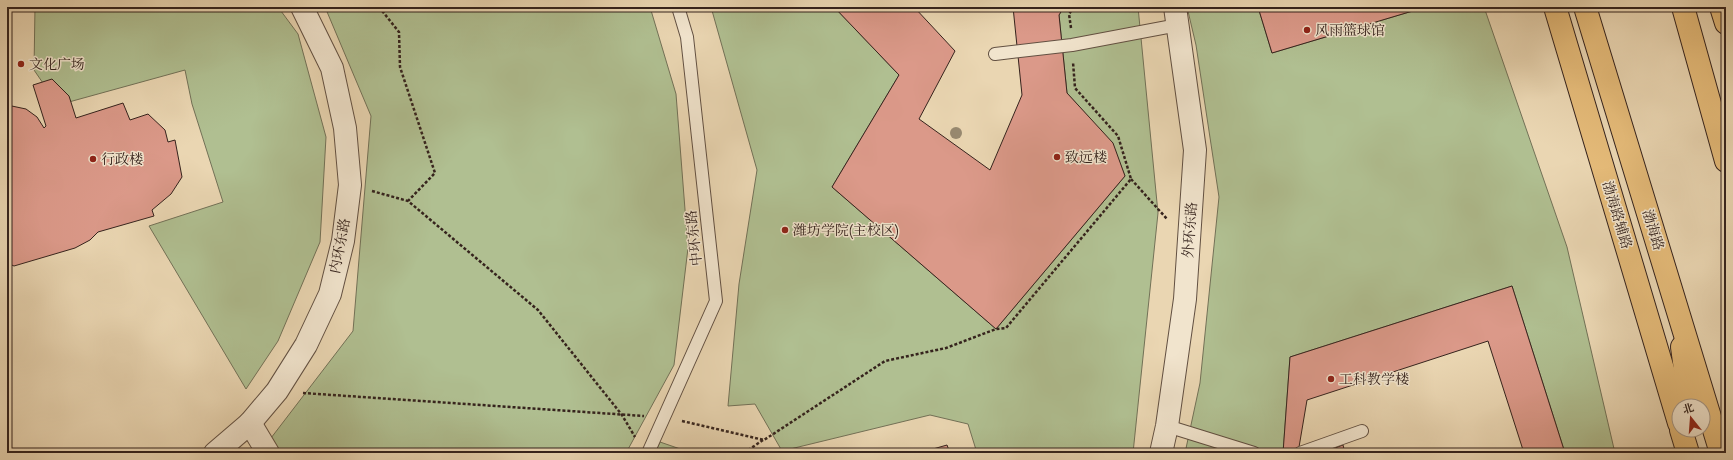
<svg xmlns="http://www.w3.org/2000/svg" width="1733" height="460" viewBox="0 0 1733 460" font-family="'IM FELL Great Primer','Noto Serif SC',serif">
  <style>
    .green { fill: #b0bf91; stroke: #727157 }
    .building { fill: #db9989; stroke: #35231d }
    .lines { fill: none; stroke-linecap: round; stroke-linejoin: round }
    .service-casing { stroke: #625042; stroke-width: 14 }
    .minor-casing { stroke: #625042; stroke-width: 24 }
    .primary-casing { stroke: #35231d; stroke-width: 24 }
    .trunk-casing { stroke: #35231d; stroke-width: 24 }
    .path { stroke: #35231d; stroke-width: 2.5; stroke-dasharray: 3 2; stroke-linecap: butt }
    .service { stroke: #f1e4cd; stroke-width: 12 }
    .minor { stroke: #f1e4cd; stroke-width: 22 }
    .primary { stroke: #e5bb79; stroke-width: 22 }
    .trunk { stroke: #e5bb79; stroke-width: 22 }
    .tree { fill: #988970 }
    .poi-dot { fill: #8f2418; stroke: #f1e4cd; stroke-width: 1.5 }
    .labels { text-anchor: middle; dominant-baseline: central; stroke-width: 3; stroke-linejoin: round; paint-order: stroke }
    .poi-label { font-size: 14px; fill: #35231d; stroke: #f1e4cd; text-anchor: start }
    .street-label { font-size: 14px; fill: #35231d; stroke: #f1e4cd }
  </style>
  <rect width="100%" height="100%" fill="#ead6b2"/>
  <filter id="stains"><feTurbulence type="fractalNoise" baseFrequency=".005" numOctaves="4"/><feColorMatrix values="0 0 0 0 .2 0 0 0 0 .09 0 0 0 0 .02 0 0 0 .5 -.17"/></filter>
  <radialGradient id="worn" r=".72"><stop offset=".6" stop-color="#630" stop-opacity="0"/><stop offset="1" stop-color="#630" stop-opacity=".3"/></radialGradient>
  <g class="green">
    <polygon points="35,7 278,7 298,34 326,137 320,242 278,341 246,389 149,226 223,202 192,104 185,70 58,105 34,70"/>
    <polygon points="325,7 650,7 676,94 688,248 674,365 626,453 280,453 271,438 353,331 371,116"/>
    <polygon points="711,7 834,7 899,75 832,187 996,329 1125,176 1112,143 1067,93 1059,15 1064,7 1138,7 1158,213 1133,453 977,453 968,424 930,415 782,451 755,404 728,406 739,284 757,170"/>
    <polygon points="1187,7 1258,7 1272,53 1426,7 1484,7 1567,247 1615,453 1565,453 1512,286 1290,357 1283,453 1185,453 1200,383 1219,197 1196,45"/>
    <polygon points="660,442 692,453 655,453"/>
  </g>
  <g class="building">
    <polygon points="834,7 914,7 955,51 919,119 990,170 1022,95 1013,7 1064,7 1059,15 1067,93 1113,143 1125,176 996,329 832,187 899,75"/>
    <polygon points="1258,7 1426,7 1272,53"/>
    <polygon points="52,79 69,96 76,118 123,103 130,120 148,114 165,130 168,142 175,140 182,177 171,194 152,210 154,216 98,232 90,240 75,248 14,266 7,263 7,105 26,109 37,117 44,128 46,126 33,85"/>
    <polygon points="1512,286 1565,453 1524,453 1488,341 1307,400 1298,453 1283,453 1290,357"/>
    <polygon points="947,445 950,453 919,453"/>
    <polygon points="1343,445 1345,453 1322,453"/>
  </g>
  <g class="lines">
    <defs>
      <g id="service">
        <polyline points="995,54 1072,45 1178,25"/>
        <polyline points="1167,426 1254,453"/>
        <polyline points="648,453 716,301 687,37 678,7"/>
        <polyline points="1300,453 1362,431"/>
      </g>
      <g id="minor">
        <polyline points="250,423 268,453"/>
        <polyline points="215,453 250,423 277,391 306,345 330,294 343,241 350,185 345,128 332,68 302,7"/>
        <polyline points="1161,453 1167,426 1185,299 1195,150 1175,7"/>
      </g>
      <g id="primary">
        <polyline points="1555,7 1679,423"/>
        <polyline points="1721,7 1726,23"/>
        <polyline points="1682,347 1690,406"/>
        <polyline points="1681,430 1688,453"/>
      </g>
      <g id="trunk">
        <polyline points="1585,7 1721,453"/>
        <polyline points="1683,7 1726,161"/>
      </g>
    </defs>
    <use href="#service" class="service-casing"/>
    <use href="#minor" class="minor-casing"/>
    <use href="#primary" class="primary-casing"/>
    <use href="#trunk" class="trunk-casing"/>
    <g class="path">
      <polyline points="379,7 399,32 400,67 435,173 408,201"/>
      <polyline points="1071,28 1069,14 1074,7"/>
      <polyline points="1131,179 1167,219"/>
      <polyline points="372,191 408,201 538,310 622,415 635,437"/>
      <polyline points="303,393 644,416"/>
      <polyline points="682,421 764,440 885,361 946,348 996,329 1006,328 1131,179 1118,136 1075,88 1073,62"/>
      <polyline points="744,453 763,440"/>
    </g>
    <use href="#service" class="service"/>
    <use href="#minor" class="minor"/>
    <use href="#primary" class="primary"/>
    <use href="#trunk" class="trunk"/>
  </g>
  <circle class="tree" cx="956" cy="133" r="6"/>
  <g class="poi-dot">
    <circle cx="1307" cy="30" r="4"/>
    <circle cx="21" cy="64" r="4"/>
    <circle cx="1057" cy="157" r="4"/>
    <circle cx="93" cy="159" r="4"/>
    <circle cx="785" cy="230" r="4"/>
    <circle cx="1331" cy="379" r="4"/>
  </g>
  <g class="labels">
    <g class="poi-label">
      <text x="1315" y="30">风雨篮球馆</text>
      <text x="29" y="64">文化广场</text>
      <text x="1065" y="157">致远楼</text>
      <text x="101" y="159">行政楼</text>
      <text x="793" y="230">潍坊学院(主校区)</text>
      <text x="1339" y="379">工科教学楼</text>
    </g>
    <g class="street-label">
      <text transform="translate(1617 215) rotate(73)">渤海路辅路</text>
      <text transform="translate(1190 230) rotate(-86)">外环东路</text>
      <text transform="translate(1653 230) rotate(73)">渤海路</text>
      <text transform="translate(694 238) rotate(-96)">中环东路</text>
      <text transform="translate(340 246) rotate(-79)">内环东路</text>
    </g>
  </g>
  <rect width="1733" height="460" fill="none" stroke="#ead6b2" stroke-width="24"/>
  <rect x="8" y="8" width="1717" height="444" fill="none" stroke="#35231d" stroke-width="2"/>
  <rect x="12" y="12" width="1709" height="436" fill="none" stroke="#35231d"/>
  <g transform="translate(1691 418) rotate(343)"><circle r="19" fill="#f1e4cd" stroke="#a69787"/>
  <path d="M0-3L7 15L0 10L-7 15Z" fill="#8f2418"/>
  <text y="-6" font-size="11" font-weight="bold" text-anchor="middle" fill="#35231d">北</text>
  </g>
  <rect width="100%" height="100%" filter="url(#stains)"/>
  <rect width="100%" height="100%" fill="url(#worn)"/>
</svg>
